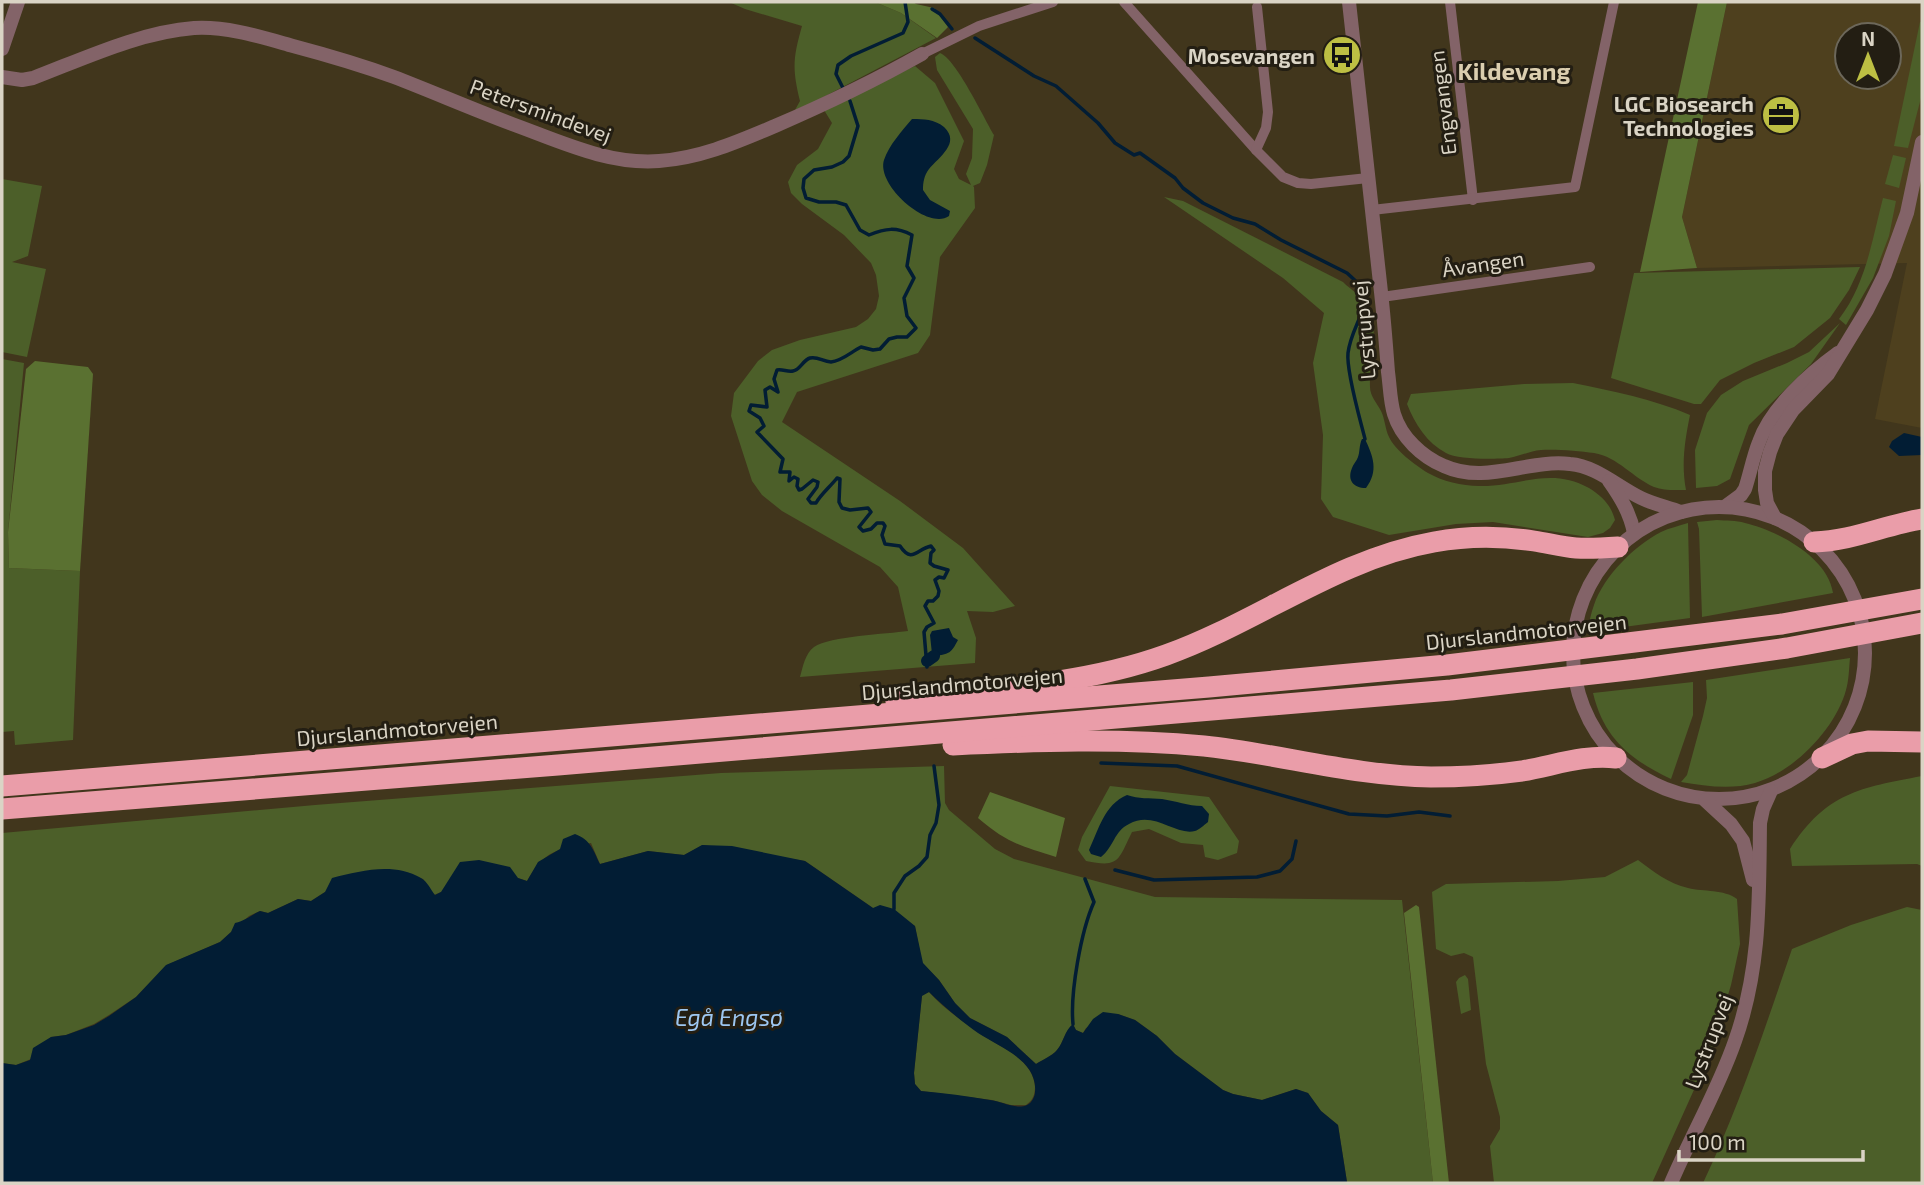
<svg xmlns="http://www.w3.org/2000/svg" width="1924" height="1185" viewBox="0 0 1924 1185" font-family="'Exo 2',sans-serif">
  <style>
    .built { fill: #4e401e; fill-rule: evenodd }
    .green { fill: #4c5f29 }
    .forest { fill: #5a7131 }
    .water { fill: #021d34; fill-rule: evenodd }
    .lines { fill: none; stroke-linecap: round; stroke-linejoin: round }
    .stream { stroke: #021d34; stroke-width: 3.5 }
    .canal { stroke: #021d34; stroke-width: 12 }
    .minor { stroke: #836368; stroke-width: 10 }
    .tertiary { stroke: #836368; stroke-width: 14 }
    .motorway { stroke: #ea9da9; stroke-width: 21 }
    .labels { text-anchor: middle; dominant-baseline: central; stroke-width: 6; stroke-linejoin: round; paint-order: stroke }
    .poi-label { font-size: 21px; font-weight: bold; fill: #dad4c5; stroke: #231e13; text-anchor: end }
    .street-label { font-size: 21px; fill: #dad4c5; stroke: #231e13 }
    .water-label { font-size: 23px; font-style: italic; fill: #9dc7f1; stroke: #231e13 }
    .quarter-label { font-size: 24px; font-weight: bold; fill: #dbceaf; stroke: #231e13 }
  </style>
  <rect width="100%" height="100%" fill="#41361c"/>
  <path class="built" d="M1727 2H1922V428L1875 419 1907 263 1697 268 1682 217ZM1847 35H1889V77H1847Z"/>
  <g class="green">
    <path d="M729 2H875L901 13 936 38 812 103 795 110 800 101C792 69 793 58 802 26L745 9Z"/>
    <polygon points="1920,22 1922,22 1922,94 1908,148 1894,146"/>
    <path d="M940 53C956 59 984 118 994 135L987 165 980 183 973 186 974 187 975 208 940 257 930 335 918 353 797 392 782 422 900 501 963 548 1015 606 993 612 967 611 976 638 975 663 800 677C803 666 805 654 814 647 830 636 887 634 908 631L898 587 880 567 782 511 762 495 752 481 731 416 734 393 758 361 772 350 800 340 856 327 868 319 876 309 879 296 876 275 871 263 844 235 802 204 791 193 788 182 797 165 818 149 832 123 824 110 915 66 935 83 964 141 954 169 959 179 971 185 966 174 972 158 973 129 937 70 935 57Z"/>
    <polygon points="1893,155 1906,158 1899,188 1885,184"/>
    <polygon points="2,179 42,186 28,256 12,262 46,269 27,357 2,352"/>
    <path d="M1164 197 1183 201 1343 282C1352 291 1368 300 1371 313 1378 336 1369 363 1370 387 1370 396 1377 403 1381 411 1385 419 1385 429 1389 437 1395 450 1415 465 1428 473 1442 481 1462 486 1479 486 1519 487 1550 466 1589 488 1602 496 1611 505 1615 520L1610 528 1603 533 1588 537 1493 522 1456 524 1389 535 1333 517 1321 499 1323 435 1313 363 1324 313 1283 278Z"/>
    <path d="M1883 198 1896 201 1889 236 1873 278 1846 325 1839 319C1866 284 1872 240 1883 198Z"/>
    <polygon points="1860,267 1849,290 1830,318 1794,347 1754,363 1720,380 1701,404 1694,404 1611,378 1634,273"/>
    <polygon points="1840,323 1811,364 1749,425 1730,479 1717,486 1696,488 1695,450 1707,413 1721,395 1743,381 1787,363 1809,352"/>
    <polygon points="2,359 24,363 8,532 9,568 80,571 73,740 15,745 14,731 2,732"/>
    <path d="M1573 383C1613 391 1653 399 1690 415 1685 440 1681 464 1686 490 1676 490 1664 491 1654 487 1633 478 1618 457 1594 453 1579 451 1556 449 1541 450 1530 451 1520 456 1509 458 1496 459 1457 460 1446 453 1427 443 1415 424 1407 404L1411 394 1524 384Z"/>
    <path d="M1717 520C1726 521 1736 520 1745 523 1776 530 1828 557 1833 593L1702 617 1699 529 1697 522Z"/>
    <path d="M1688 523 1690 618 1587 632C1589 623 1591 613 1594 605 1604 576 1634 546 1661 532 1669 528 1679 526 1688 523Z"/>
    <path d="M1850 658C1849 668 1849 680 1846 690 1836 728 1794 772 1755 783 1731 790 1705 786 1681 782L1687 775 1703 716 1707 698 1706 680Z"/>
    <path d="M1693 682V715L1671 779C1631 760 1604 739 1593 693Z"/>
    <path d="M944 766 945 803 949 810 995 849 1014 859 1155 897 1402 900 1433 1183H1344L1347 1182 1338 1125 1321 1111 1308 1093 1296 1089 1262 1100 1233 1094 1223 1090 1175 1054 1157 1036 1135 1020 1118 1014 1086 1028 1083 1033 1076 1030 1073 1025C1064 1031 1064 1042 1057 1050 1052 1056 1042 1060 1036 1064L1007 1037 970 1018 955 1003 939 980 922 963 915 926 873 908 805 861 703 845 684 855 648 851 600 864 591 843C557 849 545 850 527 881L518 878 441 892 434 895 423 879 395 870 325 892 311 901 298 899 268 913 260 911 249 916 220 942 167 965 136 997 109 1015 94 1024 66 1035 51 1037 31 1059 16 1065 2 1063V833L315 805 721 773Z"/>
    <path d="M1922 776V866L1917 864 1792 866 1790 849C1827 792 1860 788 1922 776Z"/>
    <path d="M1110 786 1209 797 1239 841 1237 853 1218 860 1205 857 1203 845 1181 843 1149 829 1132 832C1118 860 1120 868 1086 861L1078 850 1082 837Z"/>
    <path d="M1638 860C1653 871 1669 884 1688 888 1704 892 1724 889 1737 899L1740 944 1731 985 1711 1052 1652 1183H1494L1490 1146 1500 1129V1117L1486 1064 1473 957 1464 953 1451 956 1436 949 1432 892 1446 884 1558 881 1605 877Z"/>
    <path d="M1907 907 1922 910V1183H1703C1739 1107 1765 1028 1792 949L1851 925Z"/>
    <polygon points="1465,975 1468,979 1471,1010 1461,1014 1456,982 1459,978"/>
    <path d="M929 992C942 1007 960 1019 976 1031 997 1046 1032 1057 1035 1086 1035 1095 1033 1100 1026 1105H1011L992 1100 921 1091 915 1084 914 1073 922 995Z"/>
  </g>
  <g class="forest">
    <polygon points="875,2 913,2 916,4 934,8 948,27 937,38 901,13"/>
    <polygon points="1698,2 1727,2 1682,217 1697,268 1640,272"/>
    <polygon points="35,361 88,367 93,374 80,571 9,568 8,532 26,369"/>
    <path d="M990 792 1065 818 1056 857C1021 846 1007 843 978 818Z"/>
    <polygon points="1416,905 1419,907 1449,1183 1433,1183 1404,913"/>
  </g>
  <g class="water">
    <path d="M912 119C924 119 934 119 944 127 961 143 939 157 929 169 924 176 923 182 923 190L930 200 950 211 949 216C928 231 876 185 884 160 889 145 902 131 912 119Z"/>
    <polygon points="1904,433 1922,437 1922,455 1899,456 1889,447 1892,441"/>
    <path d="M1362 439H1365C1373 456 1379 471 1366 488 1353 488 1347 480 1352 468 1353 464 1357 461 1358 457 1360 452 1359 445 1362 439Z"/>
    <path d="M949 628 953 637 958 640C951 653 950 654 934 656L932 654 930 635 932 631Z"/>
    <path d="M1127 795C1139 799 1149 798 1162 799 1176 801 1188 806 1202 806L1209 814 1208 822C1204 825 1199 830 1195 831 1175 836 1154 810 1129 824 1114 831 1114 847 1101 857L1091 854 1089 850C1099 829 1104 805 1127 795Z"/>
    <path d="M575 834C591 840 593 850 600 864L648 851 684 855 702 845 732 846 805 861 873 908 880 905 894 909 915 926 923 963 939 980 955 1003 970 1018 1007 1037 1036 1064C1042 1060 1052 1056 1057 1050 1064 1042 1064 1031 1073 1024L1076 1030 1083 1033 1093 1019 1103 1012 1118 1014 1135 1020 1157 1036 1175 1054 1223 1090 1233 1094 1262 1100 1296 1089 1308 1093 1321 1111 1338 1125 1347 1182 2 1183V1063L16 1065 30 1060 33 1048 51 1037 66 1035 94 1025 109 1016 136 997 166 965 220 942 231 932 235 923C245 921 251 915 260 911L268 913 298 899 311 901 325 892 332 878C361 871 393 862 421 878 427 881 431 890 435 895L441 892 460 862 479 860 510 867 518 878 527 881 538 862 560 849 563 839ZM929 992C943 1006 961 1021 978 1033 999 1047 1038 1060 1035 1092 1035 1096 1032 1103 1027 1105 1016 1110 1001 1101 990 1100 967 1096 944 1093 921 1091L915 1084 914 1073 922 996Z"/>
  </g>
  <g class="lines">
    <g class="stream">
      <polyline points="932,9 940,14 952,29"/>
      <polyline points="975,38 1034,76 1056,86 1098,123 1115,143 1134,155 1140,153 1175,178 1183,188 1203,203 1233,218 1255,224 1281,240 1347,273 1359,284 1363,296"/>
      <polyline points="843,88 836,74 838,65 851,56 903,33 908,22 905,2"/>
      <path d="M850 101 858 126 849 156 843 162 832 167 814 170 804 179 803 188 806 198 819 202H836L846 205 860 230 869 235C886 228 896 227 912 235L907 266 914 278 904 298 907 316 916 328 907 337H897L889 339 880 349 873 350 861 347C851 352 842 361 831 362 823 362 818 356 810 358 803 360 800 370 793 371 787 372 783 369 777 370L774 379 778 392 770 387 765 390 767 407 751 405 749 411 760 418 764 426 757 432 783 459 780 472H790L789 481 794 477 798 479 797 486 799 490 802 489 813 480 818 482 817 487 808 499 811 503H816C821 494 830 487 837 478L840 479 839 502 842 508 850 510 868 508 871 512 859 527 863 531 871 529 877 523H883L885 526 882 535 885 544 900 546C912 564 917 549 931 546L934 550 931 553 930 563 934 566 948 570 944 578 939 577 935 580 939 591 938 596 933 601H928L925 606 934 623 927 627 924 632 927 667"/>
      <path d="M1364 306C1359 322 1350 336 1348 353 1346 371 1360 419 1365 439"/>
      <polyline points="1101,763 1177,766 1349,814 1387,816 1419,812 1450,816"/>
      <polyline points="1115,870 1154,880 1257,877 1280,871 1292,859 1296,841"/>
      <polyline points="894,909 894,893 905,876 919,866 927,857 930,835 936,823 939,805 934,766"/>
      <path d="M1073 1024C1070 993 1081 931 1094 902L1085 879"/>
    </g>
    <polyline class="canal" points="927,661 934,656"/>
    <g class="minor">
      <polyline points="1124,2 1256,150 1283,177 1298,183 1311,184 1368,178"/>
      <polyline points="1450,2 1473,200"/>
      <polyline points="922,54 979,26 1053,2"/>
      <polyline points="1256,150 1266,128 1268,112 1257,7"/>
      <polyline points="1372,210 1575,187 1614,2"/>
      <polyline points="1382,297 1590,267"/>
    </g>
    <g class="tertiary">
      <path d="M1349 2C1360 99 1370 196 1381 292 1384 319 1386 345 1388 372 1390 386 1390 401 1394 414 1401 437 1422 457 1444 466 1486 485 1527 459 1570 464 1596 466 1618 487 1641 498 1653 504 1668 507 1681 512"/>
      <polyline points="2,49 18,2"/>
      <path d="M2 77 22 80 33 78C83 59 140 32 194 28 227 26 261 37 293 46 327 55 361 65 394 77 433 92 472 109 512 124 559 141 608 165 659 161 701 158 737 142 775 126 826 104 874 81 922 54"/>
      <path d="M1609 481C1621 498 1630 513 1634 533"/>
      <path d="M1726 506 1741 495 1745 489C1750 474 1753 457 1759 442 1771 408 1809 374 1838 353"/>
      <circle cx="1719" cy="653" r="146"/>
      <polyline points="1775,518 1767,503 1765,490 1765,471 1770,452 1777,434 1793,410 1828,374 1867,310 1885,274 1907,213 1922,142"/>
      <polyline points="1705,800 1731,824 1743,841 1753,880"/>
      <path d="M1671 1183C1691 1136 1718 1090 1735 1041 1761 968 1759 899 1760 823L1763 809 1771 791"/>
    </g>
    <g class="motorway">
      <path d="M1814 542C1852 541 1885 525 1922 519"/>
      <path d="M895 698C986 689 1080 686 1166 655 1258 622 1337 559 1434 542 1466 536 1502 536 1534 541 1548 543 1562 547 1576 548 1590 549 1604 548 1618 547"/>
      <path d="M953 745C1037 741 1120 738 1204 746 1280 754 1354 776 1431 777 1461 777 1492 775 1522 771 1553 766 1584 754 1616 758"/>
      <polyline points="1822,758 1852,744 1868,741 1922,742"/>
      <polyline points="2,786 1209,687 1447,665 1782,624 1922,599"/>
      <polyline points="2,809 558,765 1451,690 1637,669 1787,648 1922,623"/>
    </g>
  </g>
  <defs>
    <symbol id="bus-disc" viewBox="-11 -11 22 22"><circle r="9.5" fill="#bdbf43" stroke="#231e13"/><path d="M-5-6H5V4H4V6H2V4H-2V6H-4V4H-5ZM-3.5-4V0h7V-4ZM-3.5 1.2v1.5H-2V1.2ZM2 1.2v1.5H3.5V1.2Z" fill="#111"/></symbol>
    <symbol id="office-disc" viewBox="-11 -11 22 22"><circle r="9.5" fill="#bdbf43" stroke="#231e13"/><path d="M-6-3h4V-5.5h4V-3h4V5H-6ZM-1-4.5V-3h2v-1.5ZM-6 0V1H6V0Z" fill="#111"/></symbol>
  </defs>
  <g fill-rule="evenodd">
    <use href="#bus-disc" x="1320" y="33" width="44" height="44"/>
    <use href="#office-disc" x="1759" y="93" width="44" height="44"/>
  </g>
  <g class="labels">
    <g class="poi-label">
      <text x="1315" y="55">Mosevangen</text>
      <text x="1754" y="103">LGC Biosearch<tspan x="1754" dy="24">Technologies</tspan></text>
    </g>
    <g class="street-label">
      <text transform="translate(1442 103) rotate(-97)">Engvangen</text>
      <text transform="translate(541 110) rotate(20)">Petersmindevej</text>
      <text transform="translate(1483 263) rotate(-8)">Åvangen</text>
      <text transform="translate(1363 330) rotate(-95)">Lystrupvej</text>
      <text transform="translate(1526 631) rotate(-6)">Djurslandmotorvejen</text>
      <text transform="translate(962 683) rotate(-5)">Djurslandmotorvejen</text>
      <text transform="translate(397 729) rotate(-5)">Djurslandmotorvejen</text>
      <text transform="translate(1708 1041) rotate(-69)">Lystrupvej</text>
    </g>
    <g class="water-label">
      <text x="729" y="1017">Egå Engsø</text>
    </g>
    <g class="quarter-label">
      <text x="1514" y="70">Kildevang</text>
    </g>
  </g>
  <rect width="1924" height="1185" fill="none" stroke="#dad4c5" stroke-width="7"/>
  <g transform="translate(1868 56)"><circle r="33" fill="#231e13" stroke="#6c675a" stroke-width="2"/>
  <path d="M0-5L12 26L0 18L-12 26Z" fill="#bdbf43"/>
  <text y="-10" font-size="19" font-weight="bold" text-anchor="middle" fill="#dad4c5">N</text>
  </g>
  <path d="M1679 1150v10h184v-10" fill="none" stroke="#dad4c5" stroke-width="3.5"/>
  <text x="1689" y="1150" font-size="21" fill="#dad4c5" stroke="#231e13" stroke-width="5" paint-order="stroke">100 m</text>
</svg>
